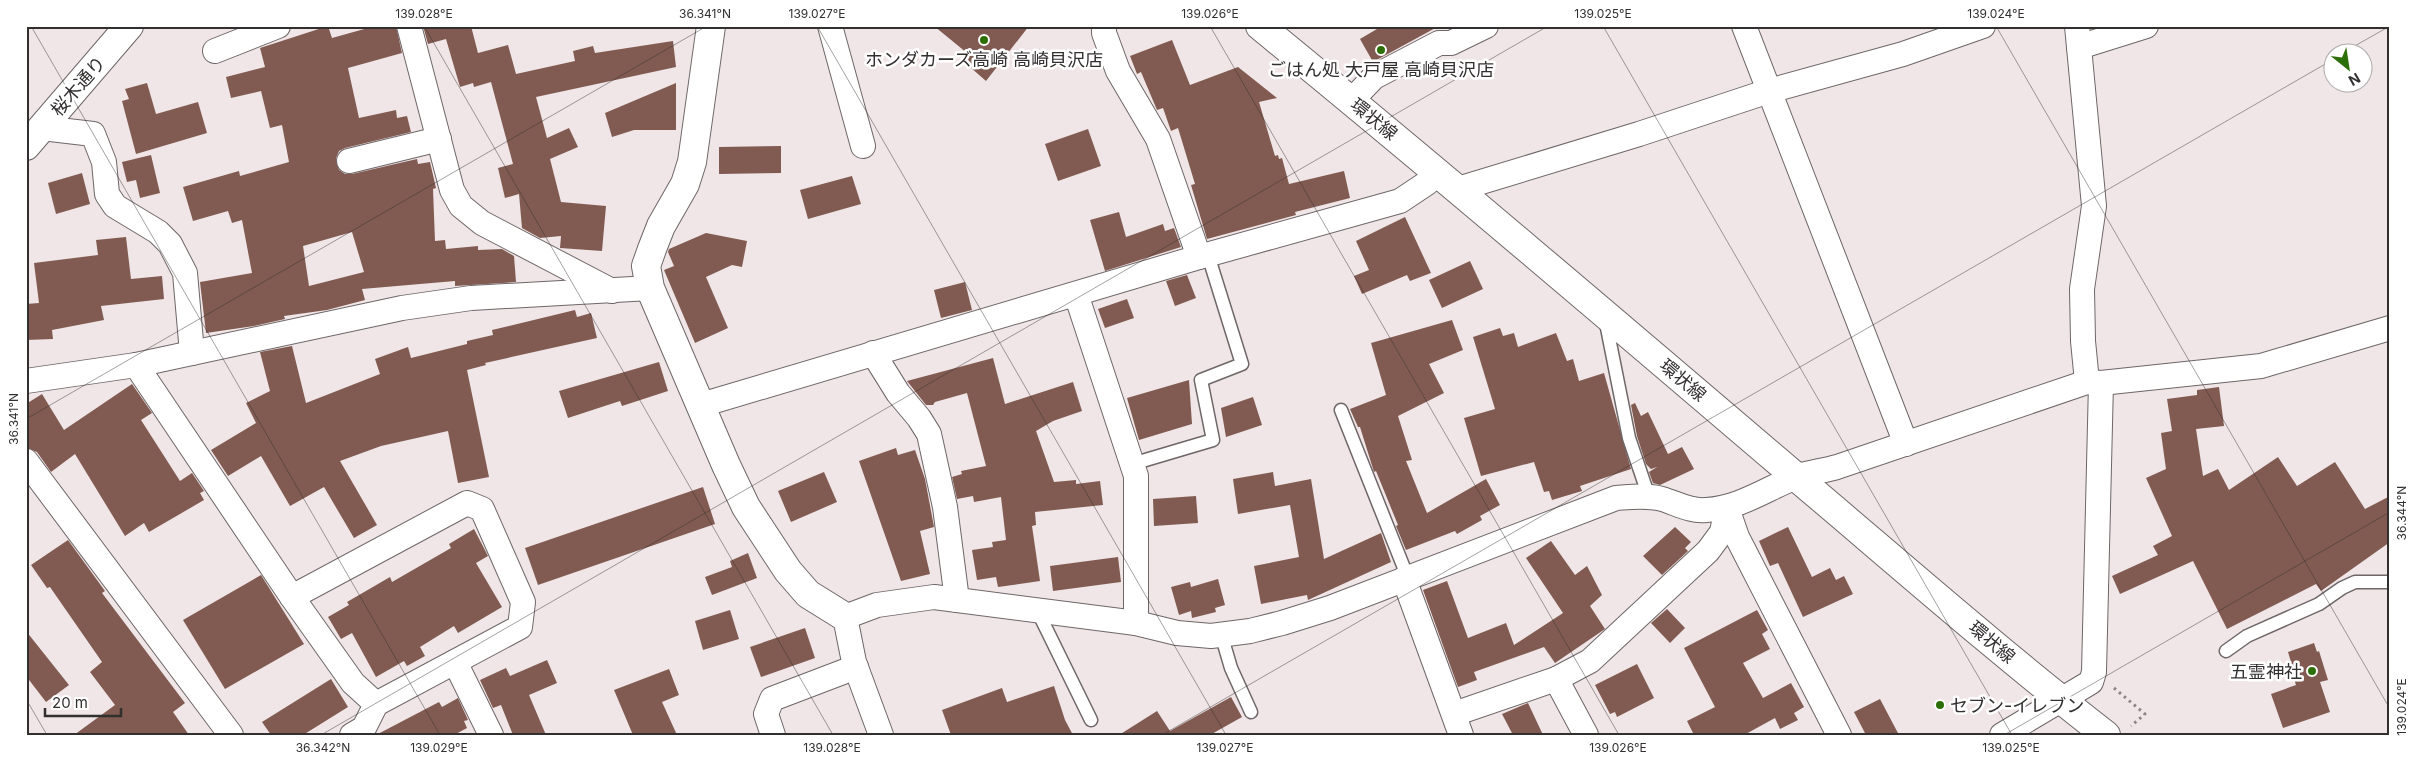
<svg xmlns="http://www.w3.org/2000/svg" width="2416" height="761" viewBox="0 0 2416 761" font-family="Inter,'Noto Sans JP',sans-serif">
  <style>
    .building { fill: #815b51; fill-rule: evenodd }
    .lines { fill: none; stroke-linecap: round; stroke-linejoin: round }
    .lane-casing { stroke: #6e6667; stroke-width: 15 }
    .street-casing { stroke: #6e6667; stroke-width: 26 }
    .secondary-casing { stroke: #6e6667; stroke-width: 30 }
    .path { stroke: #8c8586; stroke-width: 3; stroke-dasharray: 2.5 4; stroke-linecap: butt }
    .lane { stroke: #fff; stroke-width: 12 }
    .street { stroke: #fff; stroke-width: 24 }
    .secondary { stroke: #fff; stroke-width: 28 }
    .ticks { fill: none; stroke: #322f2f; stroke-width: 1; stroke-opacity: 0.45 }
    .poi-dot { fill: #2d6f07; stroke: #fff; stroke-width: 2 }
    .labels { text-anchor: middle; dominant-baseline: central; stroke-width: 5; stroke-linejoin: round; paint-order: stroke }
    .poi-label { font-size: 18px; fill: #322f2f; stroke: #fff }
    .street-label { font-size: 18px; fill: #322f2f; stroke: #fff }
    .neatline { fill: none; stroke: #322f2f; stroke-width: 2 }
    .ticks-label { font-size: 12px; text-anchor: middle; fill: #322f2f }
  </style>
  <rect width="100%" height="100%" fill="#f0e6e7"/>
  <g class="building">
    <path d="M328 26 332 38 375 26H396L402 53 348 68 359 118 396 110 397 118 407 116 411 132 345 148 339 151 336 158 339 170 345 174H352L417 159 418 164 430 162 436 188 433 189 435 241 445 240 446 249 478 246V250L502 249 514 256 516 282 455 286V281L362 289 365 300 327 310 284 316 285 319 254 326 206 333 200 282 252 273 242 220 232 223 228 211 193 221 183 187 239 171 240 176 289 162 282 125 270 128 261 91 231 98 226 77 265 67 260 48ZM352 232 364 272 309 286 303 246Z"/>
    <polygon points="423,26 471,26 478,53 508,45 516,74 575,61 573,51 593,46 595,53 673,41 676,67 536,97 547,138 569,128 578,147 550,159 561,202 606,206 602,251 560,248 561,236 540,238 522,228 519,194 505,198 498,168 513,164 491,82 474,87 473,83 460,87 446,39 428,44"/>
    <polygon points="934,26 1029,26 986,81 962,60 967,53"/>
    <polygon points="1382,26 1439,26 1373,62 1360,39"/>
    <polygon points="1172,40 1190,85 1238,67 1277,98 1259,102 1275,156 1278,155 1279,159 1282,158 1289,184 1344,171 1350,198 1295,212 1296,215 1207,239 1191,185 1195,184 1178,128 1171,131 1163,108 1157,110 1141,72 1137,74 1130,56"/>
    <polygon points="147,83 156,114 198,102 207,133 136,154 122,101 129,99 125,89"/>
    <polygon points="676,83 676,130 634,130 612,137 605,113"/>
    <polygon points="1088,129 1101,166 1058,181 1045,144"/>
    <polygon points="781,146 781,173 719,174 719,147"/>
    <polygon points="151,155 160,193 140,198 136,180 127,182 122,162"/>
    <polygon points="82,173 90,204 56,214 48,183"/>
    <polygon points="852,176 861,204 808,219 800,190"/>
    <polygon points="1119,212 1126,237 1163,224 1165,231 1174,228 1181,247 1105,271 1090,220"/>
    <polygon points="1405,217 1431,273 1410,281 1407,275 1362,294 1354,276 1369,270 1356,241"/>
    <polygon points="706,233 747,241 742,267 732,265 706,277 728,328 695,343 664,270 674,266 668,252 669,249"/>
    <polygon points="126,237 131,279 162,276 164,299 101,306 104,320 52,330 53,339 26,340 26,304 39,303 34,263 98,255 96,240"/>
    <polygon points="1470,261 1483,289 1442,308 1429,280"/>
    <polygon points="1187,275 1196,298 1175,306 1166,281"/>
    <polygon points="965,282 972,310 941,318 934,290"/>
    <polygon points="1127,299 1134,318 1105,328 1098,309"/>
    <polygon points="575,310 577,317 591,313 597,338 485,363 486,365 467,370 489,477 458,483 448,431 381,446 340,461 377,525 354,538 324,487 290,506 261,456 228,476 211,450 256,423 246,403 270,391 260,352 292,346 306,403 380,374 375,359 408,347 411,358 467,344 467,341 493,335 492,330"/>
    <polygon points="1452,320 1463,350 1429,364 1444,393 1398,416 1412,460 1406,461 1427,513 1486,479 1500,505 1480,516 1482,520 1457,534 1455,531 1406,550 1396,526 1398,525 1376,471 1374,472 1360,427 1358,427 1350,409 1386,395 1371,343"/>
    <polygon points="1500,328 1503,336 1514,333 1518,347 1556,333 1567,361 1573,359 1579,381 1604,373 1631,469 1580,486 1582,491 1552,500 1549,491 1544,492 1534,462 1481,476 1464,418 1495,409 1473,337"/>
    <polygon points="993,358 1005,404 1073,382 1082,411 1053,421 1036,431 1054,482 1076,480 1076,484 1100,481 1103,505 1035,512 1036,525 1032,526 1040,581 998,587 996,577 977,580 972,550 993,547 992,542 1006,540 1001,497 974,502 973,496 957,499 952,477 962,474 961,471 986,466 967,393 935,402 933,405 926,405 907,381"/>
    <polygon points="659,362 668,391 622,406 620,401 568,418 559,391"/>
    <polygon points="1189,380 1192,424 1139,440 1127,398"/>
    <polygon points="132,384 152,413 141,420 180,481 192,473 204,491 200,493 204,500 149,532 144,523 125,536 75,454 51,472 37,452 26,448 26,404 42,394 64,430"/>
    <polygon points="2219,387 2224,426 2196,429 2203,476 2218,469 2229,490 2278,457 2297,486 2335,462 2365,509 2390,496 2390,542 2321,591 2316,584 2227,629 2193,561 2120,594 2112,576 2158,555 2153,546 2172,536 2146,478 2166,469 2161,433 2172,431 2167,399 2197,395 2197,390"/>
    <polygon points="1253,397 1262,425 1226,437 1221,408"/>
    <polygon points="1635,403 1641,416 1648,412 1668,454 1682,447 1694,469 1660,485 1653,483 1649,472 1657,467 1651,469 1646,464 1637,436 1631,405"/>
    <polygon points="896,448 898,455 915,450 925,479 934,527 920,531 930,574 901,581 859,461"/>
    <polygon points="824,472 837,502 791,522 778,491"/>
    <polygon points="1273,472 1275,486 1311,479 1324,559 1381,533 1391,562 1308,600 1307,595 1261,604 1254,566 1299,557 1290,505 1238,514 1233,479"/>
    <polygon points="703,487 715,524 538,585 525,548"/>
    <polygon points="1196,496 1198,523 1154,526 1153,499"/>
    <polygon points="1675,527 1691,542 1685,548 1688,551 1662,575 1643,556"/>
    <polygon points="1788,527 1812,577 1830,568 1836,580 1844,576 1853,594 1803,617 1778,563 1770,566 1759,541"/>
    <polygon points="474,529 488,556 476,563 502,607 458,633 454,626 420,647 425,656 407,666 404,661 376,677 352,633 341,639 328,617 349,605 347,602 390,577 392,582 451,548 449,544"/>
    <polygon points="68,540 105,591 102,593 185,703 173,712 189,735 74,735 115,705 90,672 102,662 50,587 47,588 31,565"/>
    <polygon points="1551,541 1575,575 1587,566 1602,595 1590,606 1605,629 1555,663 1544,647 1474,672 1477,680 1458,687 1423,590 1447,581 1468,638 1506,623 1514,645 1563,613 1526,558"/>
    <polygon points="748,553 757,578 712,595 705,577 732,567 730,561"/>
    <polygon points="1118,557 1121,582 1053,591 1050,566"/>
    <polygon points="261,575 304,644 225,689 183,620"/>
    <polygon points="1218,579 1225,605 1215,608 1216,612 1192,618 1191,611 1179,615 1171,587 1190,582 1191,587"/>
    <polygon points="1667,609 1685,628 1670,643 1651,623"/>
    <polygon points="730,610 739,639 703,650 695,621"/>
    <polygon points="1757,610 1768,630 1762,634 1770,649 1743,663 1763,698 1791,683 1804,707 1794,713 1798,720 1780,729 1775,718 1744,735 1694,735 1687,721 1715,707 1684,648"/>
    <polygon points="805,628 815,658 761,677 750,647"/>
    <polygon points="26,631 69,685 46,702 26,676"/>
    <polygon points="2314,643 2317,652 2319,651 2328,680 2320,682 2330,712 2283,728 2271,694 2296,685 2289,663 2291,662 2288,652"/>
    <polygon points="547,660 557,683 529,695 546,735 513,735 501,705 493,708 480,680 506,668 510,676"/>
    <polygon points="1637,664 1654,698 1617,717 1615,712 1610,714 1595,685"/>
    <polygon points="669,669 679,695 662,702 677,735 633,735 614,690"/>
    <polygon points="331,679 348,707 303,735 271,735 262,722"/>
    <polygon points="1054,686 1065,720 1073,735 951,735 942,710 1002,688 1007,702"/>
    <polygon points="1231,697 1242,717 1210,735 1119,735 1157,711 1170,731"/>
    <polygon points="458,698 468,720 464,721 467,728 454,735 376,735 439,702 442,707"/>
    <polygon points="1880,699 1899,735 1866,735 1854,712"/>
    <polygon points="1528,703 1543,735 1513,735 1502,714"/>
  </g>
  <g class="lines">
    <defs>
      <g id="lane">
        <polyline points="1605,318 1629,438 1649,497"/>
        <polyline points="1341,410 1408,578"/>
        <polyline points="1132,464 1213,440 1201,380 1242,364 1208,255"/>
        <polyline points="1037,610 1091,720"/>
        <polyline points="1221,634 1231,668 1251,712"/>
        <polyline points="2226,651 2247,636 2319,604 2342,588 2355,582 2390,582"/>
      </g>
      <g id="street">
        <polyline points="409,26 452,190 461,206 482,223 612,291"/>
        <polyline points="830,26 863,146"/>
        <polyline points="1104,26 1104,33 1118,71 1158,139 1199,257"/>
        <polyline points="1744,26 1906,444"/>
        <polyline points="2077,26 2094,206 2082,289 2083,341 2087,382"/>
        <polyline points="2079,47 2146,26"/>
        <polyline points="215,51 278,26"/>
        <polyline points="1351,101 1374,77 1439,43 1451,43 1486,26"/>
        <polyline points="42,128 93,134 104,162 107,194 115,206 158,232 170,244 185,273 192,353"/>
        <polyline points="349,161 439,139"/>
        <polyline points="1458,189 1639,134 1769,91 1903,54 1983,26"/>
        <polyline points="1076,294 1136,476 1136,623"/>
        <polyline points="873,353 898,393 919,418 929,434 945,507 957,600"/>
        <polyline points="136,365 292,597"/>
        <polyline points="26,381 136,365 402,308 471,298 650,288"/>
        <polyline points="701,405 1199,257 1400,201 1427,183 1437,171"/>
        <polyline points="26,461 231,735"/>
        <polyline points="1727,508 1737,537 1839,735"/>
        <polyline points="1404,579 1461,735"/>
        <polyline points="455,662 491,735"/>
        <polyline points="1556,679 1586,735"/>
        <polyline points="1454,714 1556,679 1590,661 1708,551 1722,532 1727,508"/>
        <polyline points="352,735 364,728 376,704 520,627 523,602 482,509 467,503 292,597 353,683 376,704"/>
        <polyline points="773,735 766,714 772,699 856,667"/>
        <path d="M881 735 854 662 845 617 877 605 934 597 1136 623 1177 633 1211 636 1250 631 1282 623 1330 608 1616 498C1631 497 1647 495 1662 499 1676 503 1691 512 1706 510 1740 508 1766 489 1796 477 1809 472 1824 471 1837 467L2087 382 2101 383 2261 366 2390 328"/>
        <polyline points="2002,735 2091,682 2094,672 2101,383"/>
      </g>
      <g id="secondary">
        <polyline points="711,26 692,162 685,184 661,226 652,249 646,266 650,288 726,465 746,507 788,571 808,594 845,617"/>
        <path d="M1260 26C1441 174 1618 325 1795 476 1898 563 1999 652 2106 735"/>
        <polyline points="26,146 129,26"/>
      </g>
    </defs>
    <use href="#lane" class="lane-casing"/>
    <use href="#street" class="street-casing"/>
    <use href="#secondary" class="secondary-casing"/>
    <polyline class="path" points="2114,688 2145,714 2131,726"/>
    <use href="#lane" class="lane"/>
    <use href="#street" class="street"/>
    <use href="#secondary" class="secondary"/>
  </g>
  <path class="ticks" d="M31 26 440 735M424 26 833 735M817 26 1226 735M1210 26 1619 735M1603 26 2012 735M1996 26 2390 709M2389 26 2390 28M2344 52 2390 26M26 419 707 26M26 699 47 735M321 735 1548 26M1162 735 2334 59M2004 735 2390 512"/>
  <g class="poi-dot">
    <circle cx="984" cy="40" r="5"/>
    <circle cx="1381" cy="50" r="5"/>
    <circle cx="2312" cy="671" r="5"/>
    <circle cx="1940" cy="705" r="5"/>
  </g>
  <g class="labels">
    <g class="poi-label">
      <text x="984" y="59">ホンダカーズ高崎 高崎貝沢店</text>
      <text x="1381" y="69">ごはん処 大戸屋 高崎貝沢店</text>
      <text x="2302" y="671" text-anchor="end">五霊神社</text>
      <text x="1950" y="705" text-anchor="start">セブン-イレブン</text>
    </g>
    <g class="street-label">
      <text transform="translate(78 86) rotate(-49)">桜木通り</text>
      <text transform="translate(1374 119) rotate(39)">環状線</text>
      <text transform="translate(1683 380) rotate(40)">環状線</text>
      <text transform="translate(1992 642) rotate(40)">環状線</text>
    </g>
  </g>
  <rect width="2416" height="761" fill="none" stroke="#ffffff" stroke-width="55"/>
  <g transform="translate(2348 68) rotate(150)"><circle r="24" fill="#ffffff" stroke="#adacac"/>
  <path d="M0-4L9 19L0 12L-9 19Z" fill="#2d6f07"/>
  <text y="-8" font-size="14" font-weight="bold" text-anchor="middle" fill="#322f2f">N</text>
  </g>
  <path d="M45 708v8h76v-8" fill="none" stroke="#322f2f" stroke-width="2.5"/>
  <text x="52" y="708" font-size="15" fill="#322f2f" stroke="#ffffff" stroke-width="4" paint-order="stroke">20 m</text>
  <rect x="28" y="28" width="2360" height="706" class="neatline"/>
  <g class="ticks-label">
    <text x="424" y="18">139.028°E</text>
    <text x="705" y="18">36.341°N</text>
    <text x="817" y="18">139.027°E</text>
    <text x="1210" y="18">139.026°E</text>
    <text x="1603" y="18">139.025°E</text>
    <text x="1996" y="18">139.024°E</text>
    <text transform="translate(14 419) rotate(-90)" y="4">36.341°N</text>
    <text transform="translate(2402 513) rotate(-90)" y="4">36.344°N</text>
    <text transform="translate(2402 707) rotate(-90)" y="4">139.024°E</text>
    <text x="323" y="752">36.342°N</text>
    <text x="439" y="752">139.029°E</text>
    <text x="832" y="752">139.028°E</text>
    <text x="1225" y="752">139.027°E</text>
    <text x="1618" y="752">139.026°E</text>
    <text x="2011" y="752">139.025°E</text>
  </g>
</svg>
